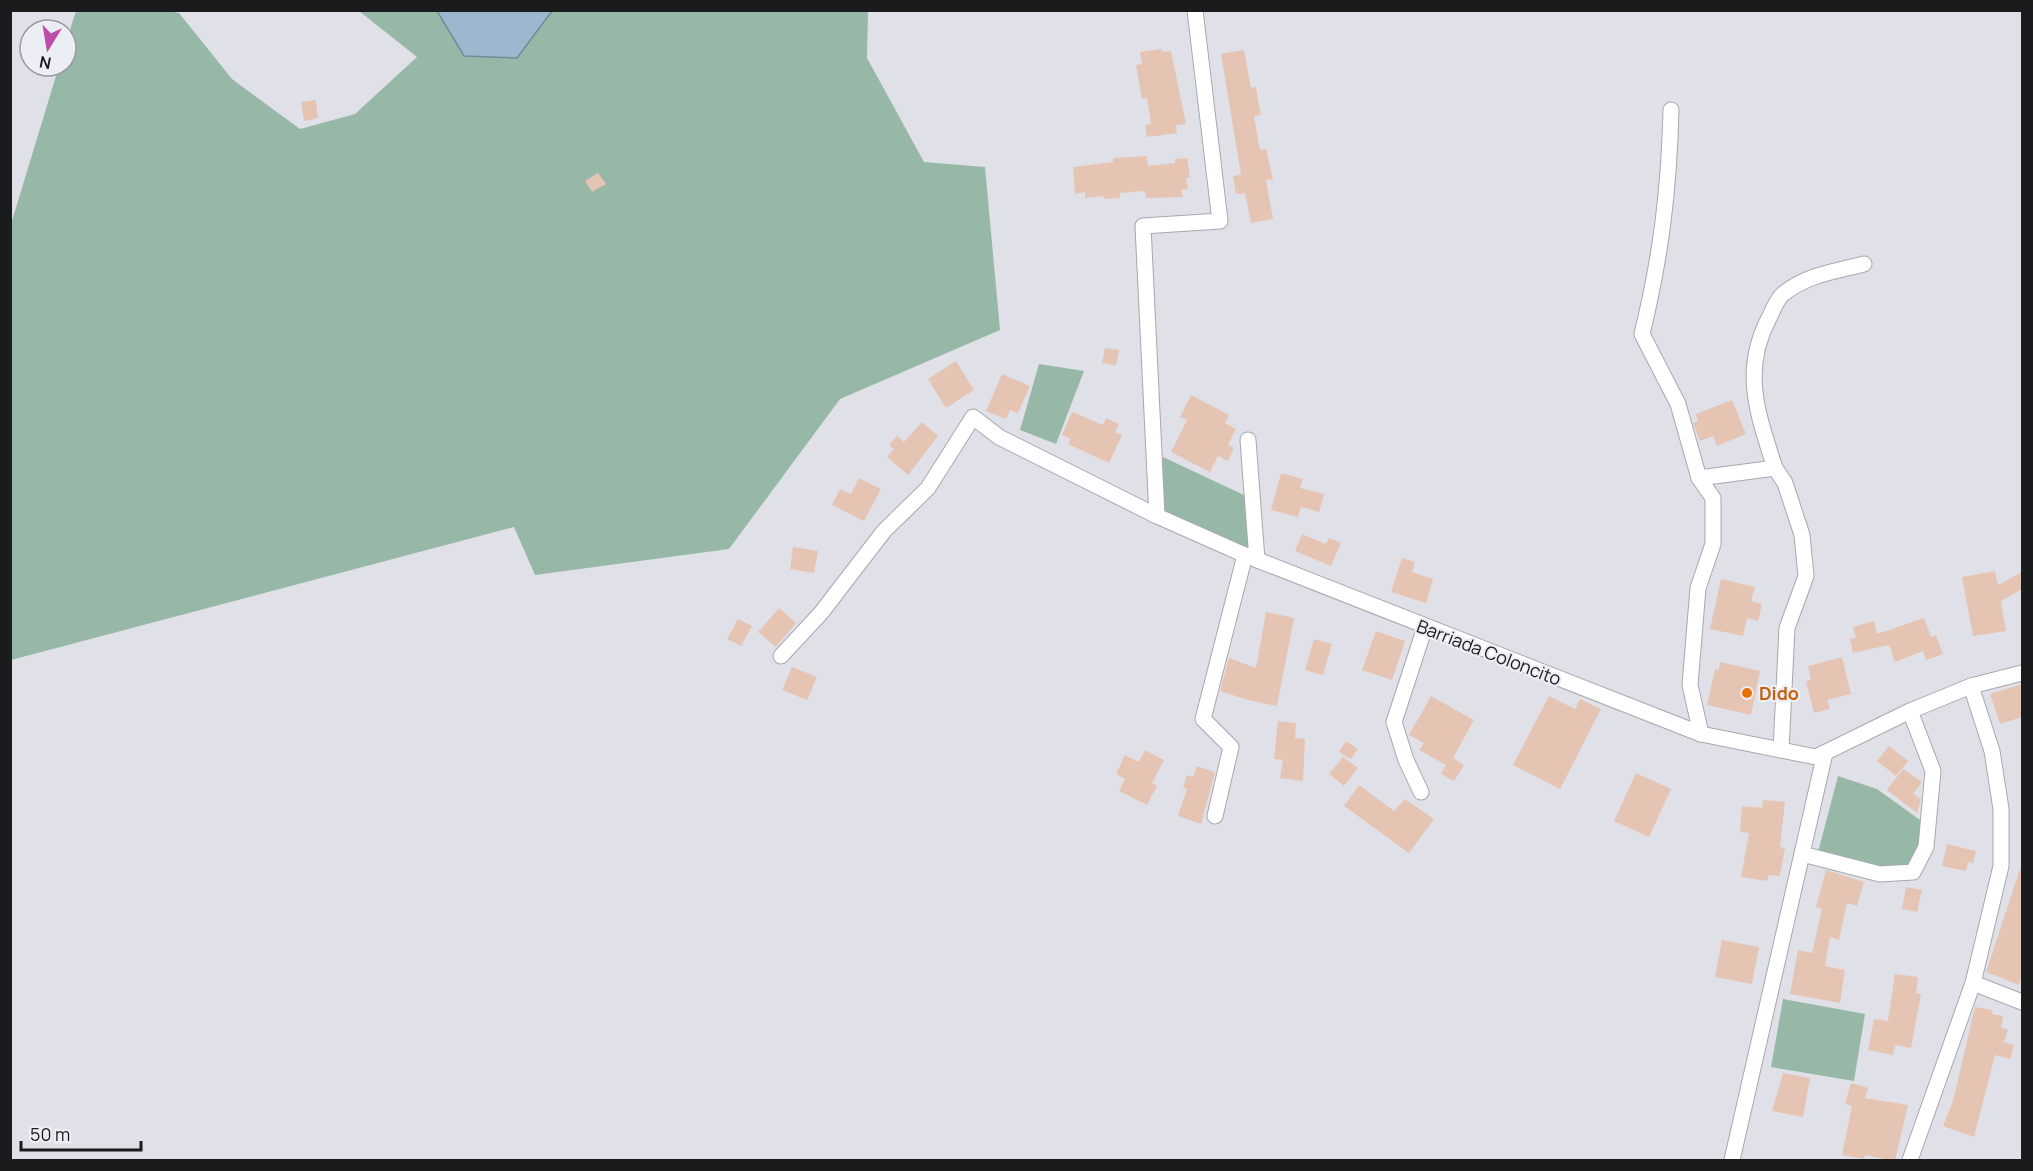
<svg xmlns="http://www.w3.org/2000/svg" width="2033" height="1171" viewBox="0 0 2033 1171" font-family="Manrope,sans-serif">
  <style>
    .green { fill: #98b8a7 }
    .water { fill: #9db7ce; stroke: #768899; stroke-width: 1.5 }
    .building { fill: #e5c4b3 }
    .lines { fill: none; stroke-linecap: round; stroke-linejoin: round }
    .street-casing { stroke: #a7a8af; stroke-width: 17 }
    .street { stroke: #fff; stroke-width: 15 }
    .food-dot { fill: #e8710a; stroke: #edeef5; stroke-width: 2 }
    .labels { text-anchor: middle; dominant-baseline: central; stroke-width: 4.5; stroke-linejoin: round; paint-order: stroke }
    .street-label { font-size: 18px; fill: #1a1b1d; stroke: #edeef5 }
    .food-label { font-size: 18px; font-weight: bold; fill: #c56008; stroke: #edeef5; text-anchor: start }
  </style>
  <rect width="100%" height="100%" fill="#e0e1e8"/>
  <g class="green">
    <polygon points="164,10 179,13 232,79 300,129 355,114 417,57 359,11 437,11 464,56 516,58 552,11 868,11 867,58 924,162 985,167 1000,330 840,399 729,549 535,575 514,527 11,660 11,224 59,66 66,66 66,42 76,11"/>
    <polygon points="1039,364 1084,371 1056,444 1020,430"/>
    <polygon points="1163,457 1246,496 1249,550 1162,511"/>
    <polygon points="1838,776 1877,789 1920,820 1920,845 1907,867 1879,871 1817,856"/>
    <polygon points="1783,999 1865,1014 1854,1081 1771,1067"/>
  </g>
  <polygon class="water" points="437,11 552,11 517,58 464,56"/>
  <g class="building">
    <polygon points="1161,49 1162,52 1171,51 1186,124 1176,125 1177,133 1147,137 1145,125 1151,124 1147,98 1142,99 1136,65 1142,64 1140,52"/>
    <polygon points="1244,50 1251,88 1256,87 1258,99 1261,115 1254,116 1260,150 1266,149 1273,179 1266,180 1273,219 1251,223 1245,193 1236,194 1233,176 1241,175 1221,54"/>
    <polygon points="316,100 318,118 304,121 301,102"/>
    <polygon points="1147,156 1148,166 1175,163 1175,159 1187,158 1190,178 1186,178 1188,189 1181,190 1183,197 1146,198 1145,191 1120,193 1120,198 1104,199 1104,196 1085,198 1085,192 1075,194 1073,167 1113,162 1113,158"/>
    <polygon points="598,173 606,184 592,192 585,181"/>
    <polygon points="1105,348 1119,350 1116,365 1102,363"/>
    <polygon points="956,361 974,390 946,408 928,379"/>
    <polygon points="1002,374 1030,386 1018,413 1010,410 1006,419 986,411"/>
    <polygon points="1191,395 1229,415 1225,423 1236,429 1228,445 1234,448 1228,461 1218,456 1210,472 1171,452 1187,420 1180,417"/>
    <polygon points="1732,400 1746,434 1717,446 1713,436 1700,441 1693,423 1698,421 1696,414"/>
    <polygon points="1072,412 1103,425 1106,418 1119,424 1115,432 1122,435 1109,463 1068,444 1071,439 1062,435"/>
    <polygon points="922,422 938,436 908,475 887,457 894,449 889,445 897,436 904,442"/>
    <polygon points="1281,473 1303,479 1300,488 1324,494 1319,512 1301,507 1298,517 1271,510"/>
    <polygon points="859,478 881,489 864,521 832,505 840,489 851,494"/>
    <polygon points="1302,534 1326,544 1329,538 1341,543 1331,566 1295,551"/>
    <polygon points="793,547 818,551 814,573 790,569"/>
    <polygon points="1402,558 1415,562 1412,572 1433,579 1426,603 1391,592"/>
    <polygon points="1995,571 1998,585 2022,572 2022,589 2001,601 2006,631 1973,636 1962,577"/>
    <polygon points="1721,579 1755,587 1751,601 1762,604 1758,621 1747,618 1743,636 1710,629"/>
    <polygon points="779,608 796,623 776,647 758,632"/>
    <polygon points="1266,612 1294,618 1277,706 1248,700 1220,691 1229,658 1256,668"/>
    <polygon points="1924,618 1931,637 1936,635 1943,654 1926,660 1923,651 1895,662 1889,645 1853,653 1850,639 1856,638 1853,627 1874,621 1877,634"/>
    <polygon points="738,619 752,626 741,646 727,639"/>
    <polygon points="1376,631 1405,641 1392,680 1362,670"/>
    <polygon points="1314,639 1332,644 1323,675 1305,670"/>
    <polygon points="1842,657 1851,694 1827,700 1830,709 1814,713 1806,681 1811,680 1808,666"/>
    <polygon points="1720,662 1760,671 1751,715 1707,705 1715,669 1719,670"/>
    <polygon points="792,667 817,677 807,700 782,690"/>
    <polygon points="2022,684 2022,717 2000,724 1990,694"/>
    <polygon points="1431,696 1474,720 1453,758 1464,765 1454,781 1441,774 1446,765 1419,750 1424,743 1409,735"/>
    <polygon points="1549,696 1575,709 1580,699 1601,709 1560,789 1513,765"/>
    <polygon points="1278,721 1296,723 1295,738 1305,739 1303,781 1280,778 1283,760 1274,759"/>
    <polygon points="1346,741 1358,749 1351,759 1339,752"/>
    <polygon points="1889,746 1908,761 1896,776 1877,761"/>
    <polygon points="1145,750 1164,760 1152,783 1157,786 1147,805 1119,791 1125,779 1116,774 1125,755 1139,762"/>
    <polygon points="1343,757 1358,768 1344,786 1329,774"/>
    <polygon points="1197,766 1215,772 1201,824 1178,816 1187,789 1183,788 1187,775 1193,777"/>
    <polygon points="1903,769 1922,782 1913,794 1921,799 1917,813 1887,790"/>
    <polygon points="1636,773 1671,789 1649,837 1614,821"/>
    <polygon points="1359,785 1394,811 1405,799 1434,819 1409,853 1344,806"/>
    <polygon points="1763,800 1785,802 1780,847 1785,848 1780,876 1769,875 1767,881 1741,877 1749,833 1740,832 1742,806 1762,808"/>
    <polygon points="1947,844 1976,851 1973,863 1968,862 1966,871 1942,866"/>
    <polygon points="2020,869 2022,869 2022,976 2019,985 1986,972"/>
    <polygon points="1826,870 1864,882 1857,906 1847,903 1839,940 1830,937 1825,966 1845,970 1840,1003 1790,994 1798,950 1812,953 1822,909 1816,907"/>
    <polygon points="1906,887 1922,890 1917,912 1902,909"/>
    <polygon points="1722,940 1759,947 1752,984 1715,977"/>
    <polygon points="1895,974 1918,977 1916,993 1921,994 1911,1048 1895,1045 1893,1055 1868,1050 1874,1019 1888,1021"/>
    <polygon points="1975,1007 1993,1010 1992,1014 2003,1016 2001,1028 2008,1030 2004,1042 2014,1045 2010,1059 1995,1055 1974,1137 1943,1126 1953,1101"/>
    <polygon points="1783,1073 1810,1078 1803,1117 1772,1111"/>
    <polygon points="1851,1083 1868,1088 1865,1098 1908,1105 1895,1161 1865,1155 1864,1159 1842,1155 1852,1106 1845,1104"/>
  </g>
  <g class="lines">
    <defs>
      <g id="street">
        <path d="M1671 110C1669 190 1661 256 1642 334L1678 404 1699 478 1713 498V544L1698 588 1690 685 1701 734"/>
        <polyline points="1248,440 1257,560"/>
        <path d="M1775 468C1758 415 1741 371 1769 318 1773 310 1777 299 1783 294 1806 275 1836 271 1864 264"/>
        <polyline points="1699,478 1775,468 1785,483 1802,535 1806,576 1787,628 1781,750"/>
        <polyline points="1157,516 1143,226 1220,221 1195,10"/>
        <polyline points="781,656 821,613 884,531 928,488 973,417 999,437 1157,516 1245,555 1701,734 1816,757 1910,711 1971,686 2022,673"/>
        <polyline points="1421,792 1406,760 1394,722 1425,627"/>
        <polyline points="1215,816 1231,747 1203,719 1245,555"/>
        <polyline points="1802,854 1880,874 1913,872 1926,847 1933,771 1910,711"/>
        <polyline points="1973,983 2022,1002"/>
        <polyline points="1732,1160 1825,753"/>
        <polyline points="1910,1160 1973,983 2001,866 2001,809 1992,751 1971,686"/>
      </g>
    </defs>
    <use href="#street" class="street-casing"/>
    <use href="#street" class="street"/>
  </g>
  <circle class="food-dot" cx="1747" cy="693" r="6"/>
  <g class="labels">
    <g class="street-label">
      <text transform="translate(1489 652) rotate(21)">Barriada Coloncito</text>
    </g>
    <g class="food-label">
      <text x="1759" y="693">Dido</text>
    </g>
  </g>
  <rect width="2033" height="1171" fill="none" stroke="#1a1b1d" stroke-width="24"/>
  <g transform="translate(48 48) rotate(191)"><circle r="28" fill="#edeef5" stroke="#999a9f" stroke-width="1.5"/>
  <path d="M0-4.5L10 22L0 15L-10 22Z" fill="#bc4dab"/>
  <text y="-9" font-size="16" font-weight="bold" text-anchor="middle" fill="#1a1b1d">N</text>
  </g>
  <path d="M21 1141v9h120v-9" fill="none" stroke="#1a1b1d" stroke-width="3"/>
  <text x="30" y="1141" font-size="18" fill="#1a1b1d" stroke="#edeef5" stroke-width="4.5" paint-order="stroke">50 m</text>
</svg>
